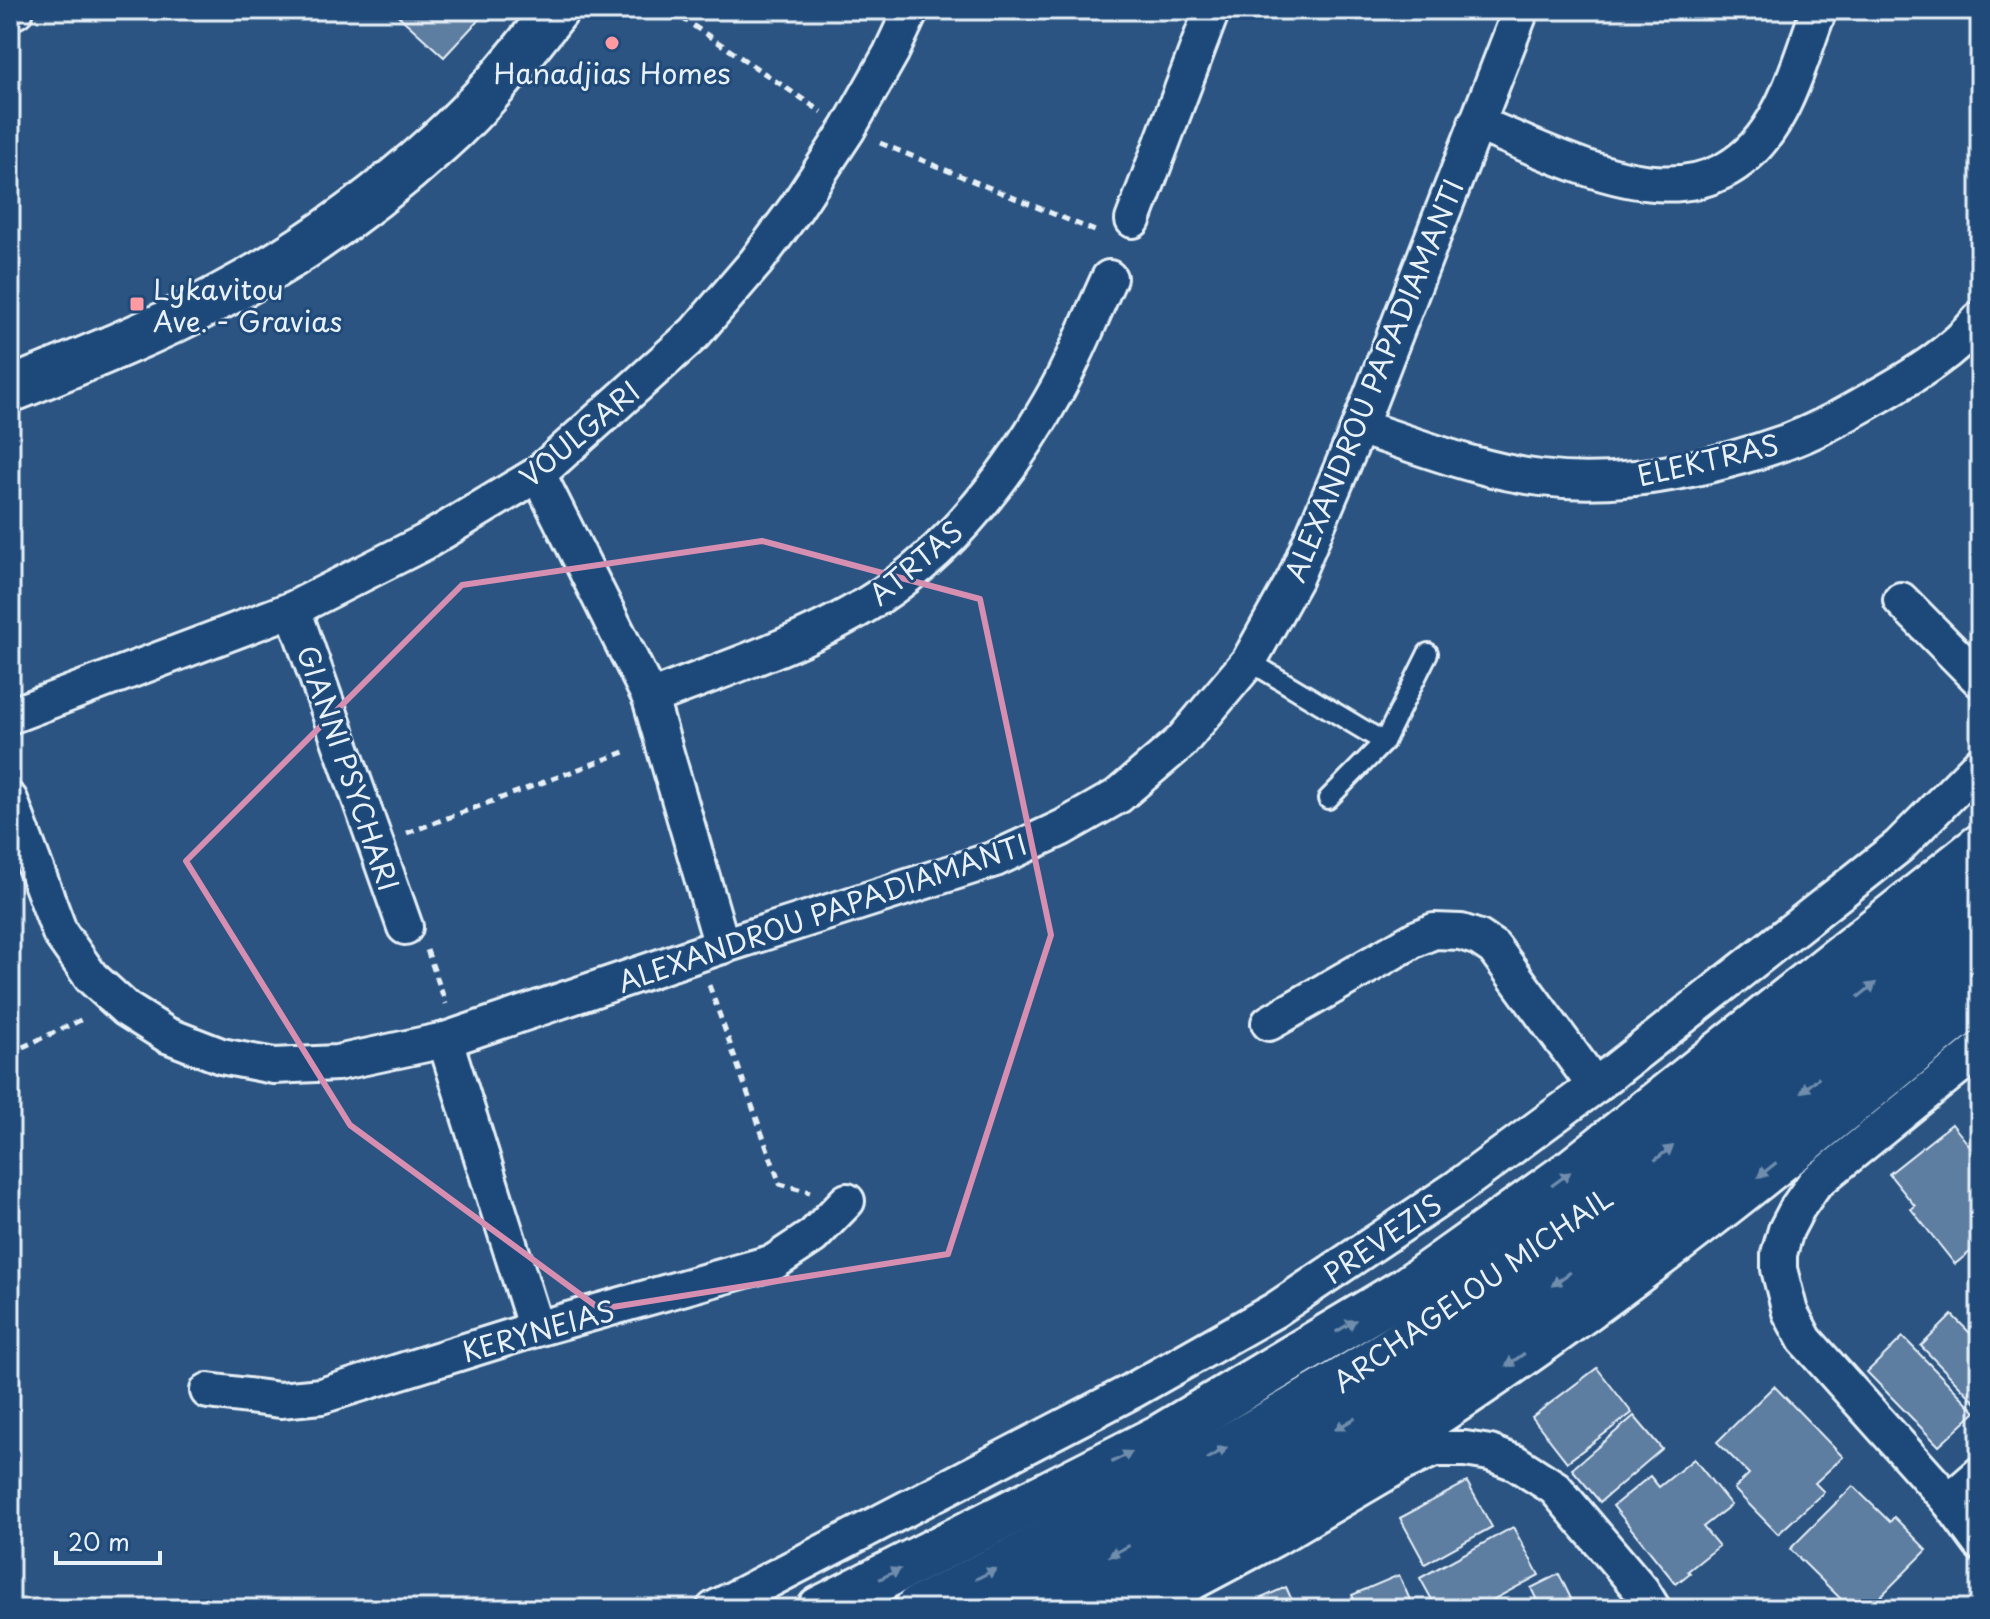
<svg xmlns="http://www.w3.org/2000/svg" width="1990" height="1619" viewBox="0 0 1990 1619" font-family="'Playpen Sans',sans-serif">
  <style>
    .building { fill: #5d7da1; stroke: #e8f1f8; stroke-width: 2 }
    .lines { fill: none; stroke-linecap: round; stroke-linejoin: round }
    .lane-casing { stroke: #e8f1f8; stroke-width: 24 }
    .street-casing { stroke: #e8f1f8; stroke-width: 40 }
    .secondary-casing { stroke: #e8f1f8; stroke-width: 50 }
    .highway-casing { stroke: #e8f1f8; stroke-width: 50 }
    .path { stroke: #e8f1f8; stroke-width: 5; stroke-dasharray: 8 6; stroke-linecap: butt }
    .lane { stroke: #1f4a7a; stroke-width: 18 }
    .street { stroke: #1f4a7a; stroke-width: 34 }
    .secondary { stroke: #1f4a7a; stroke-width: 44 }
    .highway { stroke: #1f4a7a; stroke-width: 44 }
    .oneway { fill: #6f8dac }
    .marked { fill: none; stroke: #d78fb1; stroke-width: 6; stroke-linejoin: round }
    .poi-dot { fill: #ff9aa2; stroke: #1f4a7a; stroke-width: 3 }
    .labels { text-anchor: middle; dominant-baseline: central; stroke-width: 6; stroke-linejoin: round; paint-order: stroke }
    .poi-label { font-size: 28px; fill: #e8f1f8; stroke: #1f4a7a }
    .street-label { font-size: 28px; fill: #e8f1f8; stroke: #1f4a7a }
  </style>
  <rect width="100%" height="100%" fill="#2b5482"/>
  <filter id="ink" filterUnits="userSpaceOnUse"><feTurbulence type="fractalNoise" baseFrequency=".0125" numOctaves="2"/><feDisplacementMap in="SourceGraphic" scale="16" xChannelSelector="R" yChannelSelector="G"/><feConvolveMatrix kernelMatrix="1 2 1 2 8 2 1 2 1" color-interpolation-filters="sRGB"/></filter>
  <g filter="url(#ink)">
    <g class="building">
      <polygon points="392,10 488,10 444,57"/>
      <polygon points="1952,1124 1980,1159 1980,1244 1955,1264 1911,1209 1915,1206 1889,1174"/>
      <polygon points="1952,1315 1980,1343 1980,1407 1921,1346"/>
      <polygon points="1903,1337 1976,1412 1939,1446 1867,1372"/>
      <polygon points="1597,1368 1632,1413 1567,1462 1532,1417"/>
      <polygon points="1774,1386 1843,1457 1815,1483 1824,1492 1778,1534 1734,1489 1749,1474 1717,1442"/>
      <polygon points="1634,1416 1662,1449 1600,1502 1572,1469"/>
      <polygon points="1694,1459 1731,1505 1703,1527 1719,1546 1688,1571 1690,1573 1676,1584 1613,1506 1650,1476 1659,1487"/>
      <polygon points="1467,1482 1492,1527 1425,1564 1400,1518"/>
      <polygon points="1853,1486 1890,1522 1894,1517 1927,1550 1868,1609 1851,1609 1790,1549"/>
      <polygon points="1513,1527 1539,1575 1476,1609 1437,1609 1420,1578"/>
      <polygon points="1559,1574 1576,1609 1541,1609 1531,1588"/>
      <polygon points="1399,1575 1414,1609 1358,1609 1352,1595"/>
      <polygon points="1286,1587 1296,1609 1245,1609 1249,1607 1248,1604"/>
    </g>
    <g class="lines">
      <defs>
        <g id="lane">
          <polyline points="1249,661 1384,742"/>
          <polyline points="1328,799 1384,742 1428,653"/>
        </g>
        <g id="street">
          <polyline points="10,13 16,10"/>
          <path d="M1476 123C1575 163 1710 242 1779 112 1796 81 1806 43 1819 10"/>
          <polyline points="1133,220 1212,10"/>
          <path d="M1359 427C1419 446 1479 471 1541 478 1623 488 1709 469 1786 442 1818 431 1849 412 1878 396 1915 375 1953 352 1980 319"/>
          <polyline points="538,474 650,698 722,946"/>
          <polyline points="1901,600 1980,680"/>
          <polyline points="293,609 405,927"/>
          <path d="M650 698C723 669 812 641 877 598 955 547 1013 469 1058 388 1077 353 1092 315 1109 278"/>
          <polyline points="10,716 293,609 425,542 538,474 695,333 756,262 796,208 848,129 891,53 911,10"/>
          <polyline points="10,800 60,933 91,977 126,1009 167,1035 221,1056 274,1066 337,1063 445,1040 722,946 995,859 1062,828 1118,796 1181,742 1249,661 1295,578 1359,427 1521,10"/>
          <polyline points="1269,1023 1415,939 1434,931 1461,932 1479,938 1494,948 1595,1086"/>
          <polyline points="445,1040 536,1329"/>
          <polyline points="1980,1049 1814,1184 1798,1207 1786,1230 1779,1254 1779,1269 1790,1312 1805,1340 1949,1501 1980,1543"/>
          <polyline points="208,1391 280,1400 321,1396 536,1329 774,1262 813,1236 847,1201"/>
          <polyline points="1949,1501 1980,1474"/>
          <polyline points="714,1609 1132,1391 1275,1310 1458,1187 1595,1086 1899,846 1980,764"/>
          <polyline points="1142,1609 1274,1539 1403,1463 1434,1449 1465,1449 1490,1453 1516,1463 1555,1488 1642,1591 1653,1609"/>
        </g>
        <path id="secondary" d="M10 390C79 362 150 334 216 299 296 257 372 203 439 142 483 103 520 56 556 10"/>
        <g id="highway">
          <polyline points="820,1609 1160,1437 1407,1289 1571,1172 1980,847"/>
          <path d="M917 1609C1055 1539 1193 1470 1327 1390 1450 1316 1566 1230 1679 1141 1781 1061 1881 980 1980 897"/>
          <path d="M1002 1609C1125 1549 1247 1486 1363 1414 1581 1278 1782 1112 1980 948"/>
          <path d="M1085 1609C1197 1553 1308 1496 1413 1428 1613 1299 1797 1148 1980 997"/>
        </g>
      </defs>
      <use href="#lane" class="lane-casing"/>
      <use href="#street" class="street-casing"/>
      <use href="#secondary" class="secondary-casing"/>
      <use href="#highway" class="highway-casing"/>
      <g class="path">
        <polyline points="670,10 822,112"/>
        <polyline points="880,143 1100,233"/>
        <polyline points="407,833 630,750"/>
        <polyline points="427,950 446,1004"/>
        <polyline points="709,985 780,1184 810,1192"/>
        <polyline points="10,1053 85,1018"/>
      </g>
      <use href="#lane" class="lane"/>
      <use href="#street" class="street"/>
      <use href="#secondary" class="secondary"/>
      <use href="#highway" class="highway"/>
    </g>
    <defs><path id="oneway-solid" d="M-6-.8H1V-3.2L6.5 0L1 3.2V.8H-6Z" transform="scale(2)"/></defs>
    <g class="oneway">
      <use href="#oneway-solid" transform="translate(1867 990) rotate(-39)"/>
      <use href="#oneway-solid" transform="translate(1810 1085) rotate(141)"/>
      <use href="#oneway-solid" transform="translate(1664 1153) rotate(-38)"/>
      <use href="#oneway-solid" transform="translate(1767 1170) rotate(142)"/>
      <use href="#oneway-solid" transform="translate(1561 1179) rotate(-36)"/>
      <use href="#oneway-solid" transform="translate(1561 1279) rotate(144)"/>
      <use href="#oneway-solid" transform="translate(1346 1326) rotate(-31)"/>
      <use href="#oneway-solid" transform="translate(1515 1360) rotate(145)"/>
      <use href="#oneway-solid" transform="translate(1345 1424) rotate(150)"/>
      <use href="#oneway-solid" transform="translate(1217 1453) rotate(-30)"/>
      <use href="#oneway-solid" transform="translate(1122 1457) rotate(-27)"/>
      <use href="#oneway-solid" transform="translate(1119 1551) rotate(152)"/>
      <use href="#oneway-solid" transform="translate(890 1574) rotate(-26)"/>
      <use href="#oneway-solid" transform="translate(986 1574) rotate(-27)"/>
    </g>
  </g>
  <path class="marked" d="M762 541 980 599 1051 935 948 1254 600 1309 350 1125 186 861 462 585Z"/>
  <g class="poi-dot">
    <circle cx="612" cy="43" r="8"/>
    <rect x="129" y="296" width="16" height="16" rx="4"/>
  </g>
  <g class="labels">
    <g class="poi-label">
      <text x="612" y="72">Hanadjias Homes</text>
      <text x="153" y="288" text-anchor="start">Lykavitou<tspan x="153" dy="32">Ave. - Gravias</tspan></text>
    </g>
    <g class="street-label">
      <text transform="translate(1373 380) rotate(-68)">ALEXANDROU PAPADIAMANTI</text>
      <text transform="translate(579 433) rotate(-40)">VOULGARI</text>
      <text transform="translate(1708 459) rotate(-13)">ELEKTRAS</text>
      <text transform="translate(915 562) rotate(-40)">ATRTAS</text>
      <text transform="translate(349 768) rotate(71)">GIANNI PSYCHARI</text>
      <text transform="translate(822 912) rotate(-19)">ALEXANDROU PAPADIAMANTI</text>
      <text transform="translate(1382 1238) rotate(-34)">PREVEZIS</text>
      <text transform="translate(1472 1289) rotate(-35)">ARCHAGELOU MICHAIL</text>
      <text transform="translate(538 1330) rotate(-16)">KERYNEIAS</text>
    </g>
  </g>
  <rect width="1990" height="1619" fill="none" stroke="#1f4a7a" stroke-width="40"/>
  <rect x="20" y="20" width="1950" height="1579" fill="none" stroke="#e8f1f8" stroke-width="3" filter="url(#ink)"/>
  <path d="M56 1551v12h104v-12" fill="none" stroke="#e8f1f8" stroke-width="4"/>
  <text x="68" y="1551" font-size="24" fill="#e8f1f8" stroke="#1f4a7a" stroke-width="6" paint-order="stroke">20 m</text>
</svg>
